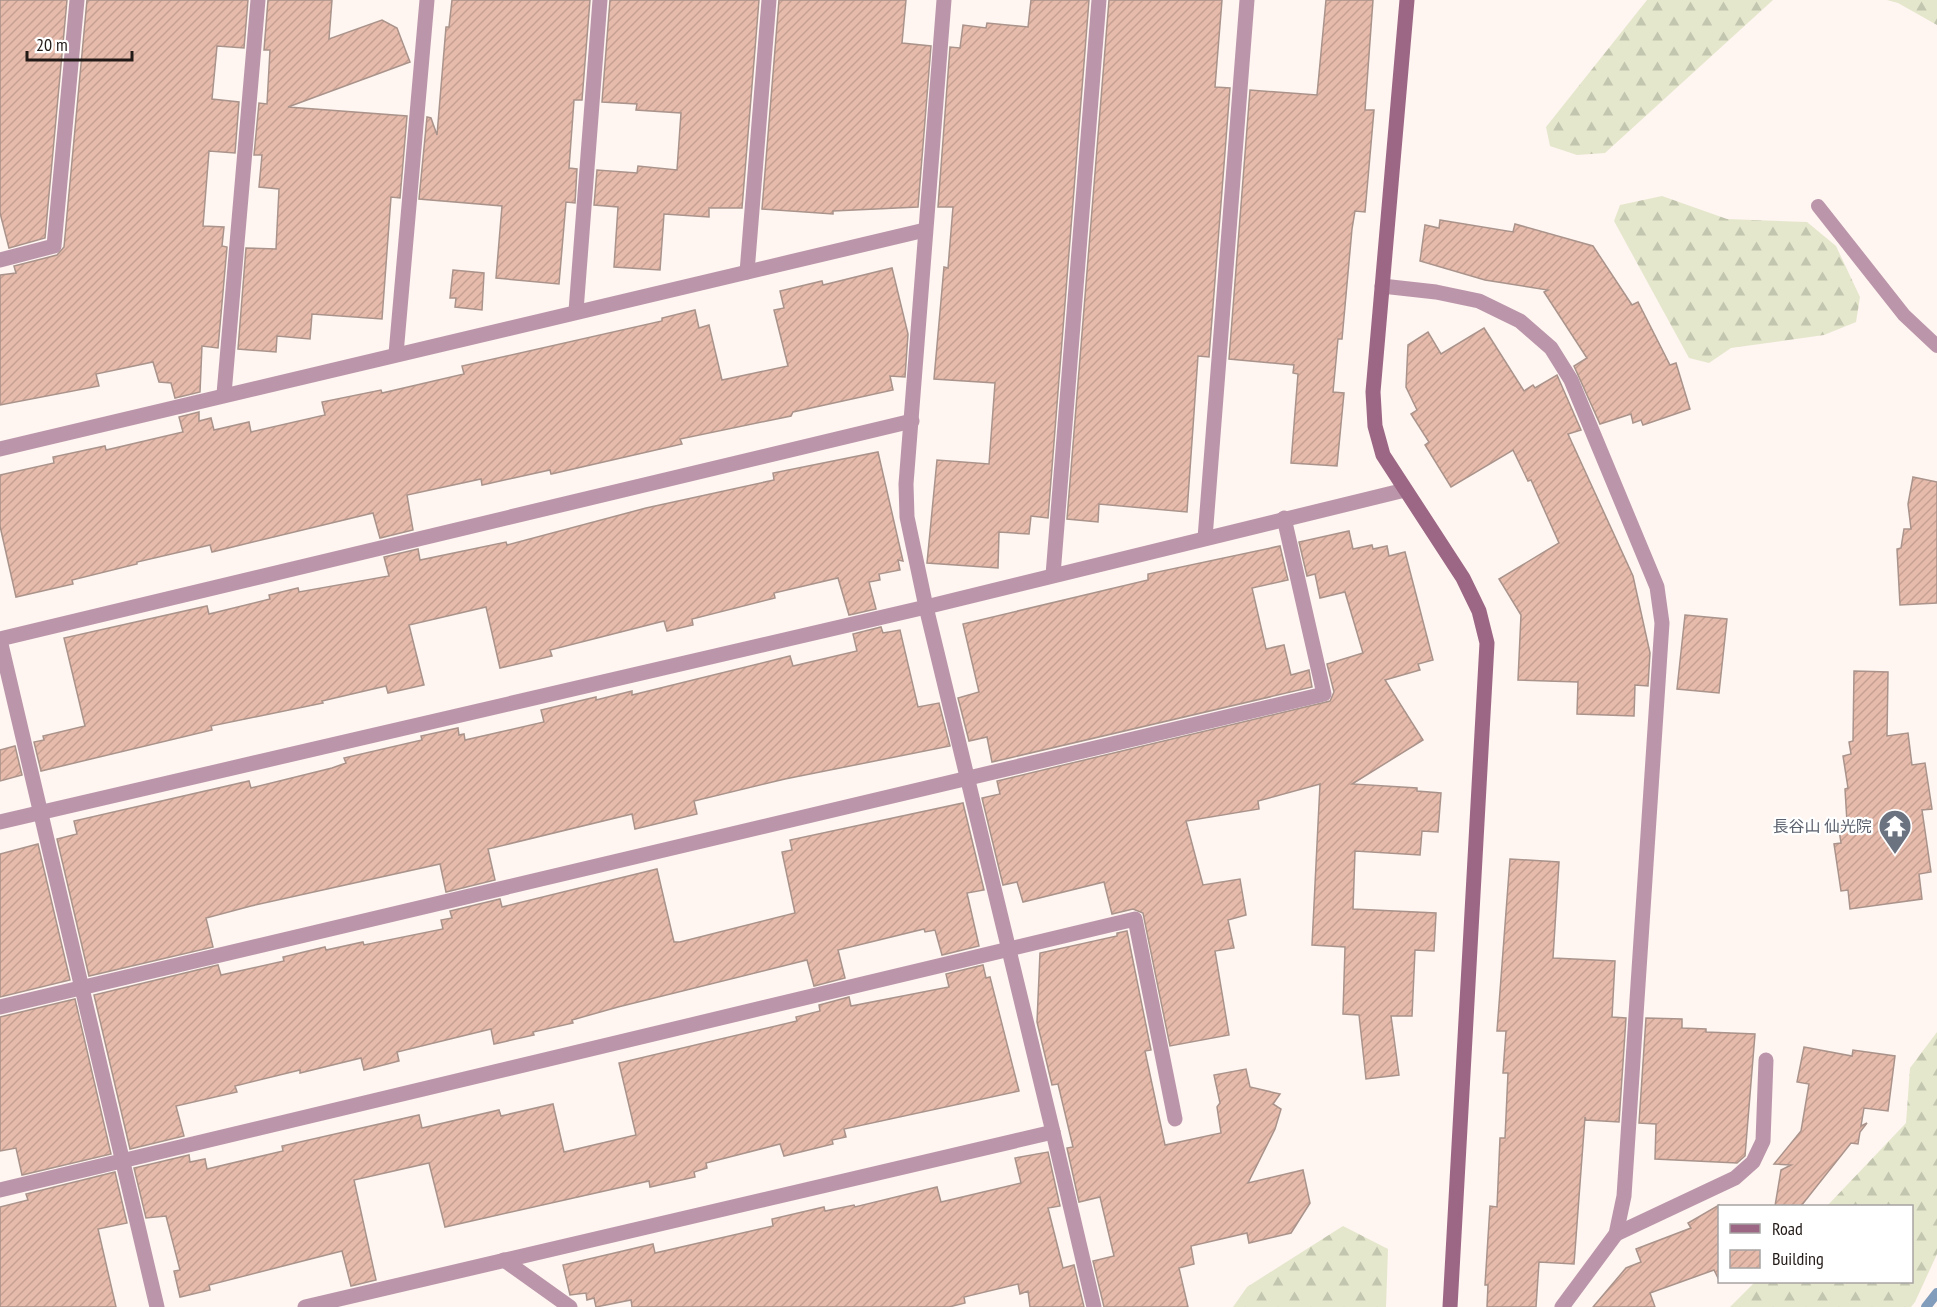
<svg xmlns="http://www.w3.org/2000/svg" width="1937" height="1307" viewBox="0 0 1937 1307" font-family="'PT Sans Narrow','Noto Sans JP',sans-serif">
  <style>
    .forest { fill: url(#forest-firs) }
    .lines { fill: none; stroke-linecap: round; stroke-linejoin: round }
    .stream { stroke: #829dbc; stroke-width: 10 }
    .building { fill: url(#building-hatch); stroke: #a9938b; stroke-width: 1.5 }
    .lane { stroke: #bb96aa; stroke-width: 14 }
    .street { stroke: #bb96aa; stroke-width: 15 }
    .secondary { stroke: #9c6785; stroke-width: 15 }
    .labels { text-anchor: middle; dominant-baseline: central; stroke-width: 4.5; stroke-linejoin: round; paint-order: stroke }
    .worship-label { font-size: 16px; fill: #5b616d; stroke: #fff; text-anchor: end }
  </style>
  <defs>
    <pattern id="forest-firs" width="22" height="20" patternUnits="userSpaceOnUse" patternTransform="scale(1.5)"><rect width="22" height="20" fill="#e4e7cc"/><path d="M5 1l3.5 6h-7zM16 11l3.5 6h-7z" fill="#c3c6ae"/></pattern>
    <pattern id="building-hatch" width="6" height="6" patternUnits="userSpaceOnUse" patternTransform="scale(1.5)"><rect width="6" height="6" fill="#e7bbab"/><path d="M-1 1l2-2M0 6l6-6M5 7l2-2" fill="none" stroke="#c6a092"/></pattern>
  </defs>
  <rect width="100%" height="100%" fill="#fff5f1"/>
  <g class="forest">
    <polygon points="1647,0 1773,0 1605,153 1577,155 1550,146 1546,127"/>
    <polygon points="1887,0 1937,0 1937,25 1898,3"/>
    <polygon points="1662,196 1727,219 1807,222 1836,246 1860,297 1856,322 1824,335 1731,348 1709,363 1689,358 1614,221 1620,205"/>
    <polygon points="1937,1032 1937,1254 1915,1302 1911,1307 1730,1307 1755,1282 1912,1282 1912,1206 1827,1206 1906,1123 1910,1068"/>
    <polygon points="1343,1226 1388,1249 1386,1307 1233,1307 1247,1287"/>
  </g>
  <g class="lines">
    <polyline class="stream" points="1926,1307 1937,1293"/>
  </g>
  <g class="building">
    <polygon points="0,0 67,0 45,238 9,248 0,213"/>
    <polygon points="87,0 248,0 244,48 217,46 212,99 239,102 235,153 209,151 203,226 224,227 222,246 227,247 218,348 202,346 200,392 175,398 171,383 159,382 153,362 96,374 99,386 0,405 0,275 16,273 14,266 57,255 64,247"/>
    <polygon points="268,0 332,0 329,39 382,20 397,28 410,62 288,107 407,116 400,198 391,197 382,319 312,314 310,339 277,336 276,352 238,349 246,248 276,249 279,189 259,187 262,155 254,155 259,103 267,104 270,50 264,50"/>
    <polygon points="452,0 590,0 582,100 574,100 569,168 577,169 575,203 566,202 559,284 496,278 502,206 419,199 427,117 431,118 437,135 446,27 449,27"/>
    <polygon points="610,0 759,0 742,208 709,208 709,217 664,214 660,270 614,267 618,207 594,205 597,170 637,173 638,166 677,170 681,113 636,110 637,104 602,102"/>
    <polygon points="779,0 906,0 902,43 931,46 918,207 833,211 833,214 762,209"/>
    <polygon points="1031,0 1089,0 1048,518 1031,516 1029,534 999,532 998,568 927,563 937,460 989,464 995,383 934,379 944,267 948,268 953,207 938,207 950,47 960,48 963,25 986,28 987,23 1028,27"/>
    <polygon points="1109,0 1222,0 1215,87 1230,88 1209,357 1198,356 1187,512 1099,504 1098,522 1067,519"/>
    <polygon points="1326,0 1373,0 1365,110 1374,110 1365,212 1355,211 1352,229 1342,339 1338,339 1333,392 1344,393 1337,466 1291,463 1298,374 1293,373 1294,365 1229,359 1250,90 1317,95"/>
    <polygon points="1440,220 1513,232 1515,224 1593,246 1632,305 1638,302 1670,365 1676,363 1690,409 1643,425 1641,420 1633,423 1631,414 1600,424 1574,366 1587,358 1544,292 1548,290 1485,280 1420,261 1425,225 1439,228"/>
    <polygon points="892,268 908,334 905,377 890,376 893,390 793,412 791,416 680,439 682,444 551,474 550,470 482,485 481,479 407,495 413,530 380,538 373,513 212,552 210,545 137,562 137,564 72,580 73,584 16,597 0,526 0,475 54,463 53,457 105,446 106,450 183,432 179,417 199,412 199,421 211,418 214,430 249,422 251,432 325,415 322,402 381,390 382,393 464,374 462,366 662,321 662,318 695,310 699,328 709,325 722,380 788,366 774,310 784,308 780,291 822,281 823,285"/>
    <polygon points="453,270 484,273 482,310 455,307 456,298 450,298"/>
    <polygon points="1484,328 1524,391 1533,385 1535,388 1557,375 1581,430 1568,434 1633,576 1650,653 1648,686 1635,685 1634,716 1577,714 1578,682 1518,680 1521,615 1499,579 1559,543 1531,480 1528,481 1513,450 1451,487 1425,445 1429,442 1411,414 1417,410 1406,387 1408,345 1428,332 1441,354"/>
    <polygon points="878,452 903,561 898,560 900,570 879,574 880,580 869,582 876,609 849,615 838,578 774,593 775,598 692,619 693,625 667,631 664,621 550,650 552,656 500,668 486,607 409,625 424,685 388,693 386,686 322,701 323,703 211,726 212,730 41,771 34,742 44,740 43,736 85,726 64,638 207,606 209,614 270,599 269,595 298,588 299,592 389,576 384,557 418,549 420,560 506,542 507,545 646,508 774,480 773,473"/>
    <polygon points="1913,477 1937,482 1937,603 1900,605 1897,549 1901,548 1904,529 1911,529 1908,504"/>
    <polygon points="1349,531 1353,549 1372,545 1373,549 1387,546 1389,556 1405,552 1433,660 1418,664 1420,670 1385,680 1423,740 1352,784 1417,788 1417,791 1441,793 1438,832 1422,831 1420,855 1355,851 1353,909 1436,913 1434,951 1415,950 1412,1016 1391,1016 1399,1075 1366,1079 1359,1015 1343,1014 1345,947 1312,945 1320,784 1258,801 1259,809 1186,821 1203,885 1240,879 1246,915 1228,920 1234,948 1215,951 1229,1035 1170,1046 1143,913 1133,909 1112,914 1104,882 1023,902 1017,882 1003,885 982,798 1000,794 997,781 1330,701 1334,692 1327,664 1363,653 1345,592 1320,598 1315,574 1307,576 1299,542"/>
    <polygon points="1280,546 1288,580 1252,588 1266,649 1284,645 1291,675 1309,670 1312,687 992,762 987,737 969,741 958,698 979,692 963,624 1148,580 1148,574"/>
    <polygon points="1685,615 1727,619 1719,693 1677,689"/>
    <polygon points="881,627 883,633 900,630 918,707 939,703 950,746 785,779 694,801 697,814 635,829 632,814 488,849 495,880 446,892 440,864 251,906 206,918 213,947 89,976 57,839 77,834 74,821 249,781 251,788 332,768 346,763 344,758 422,740 421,736 458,728 459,735 464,734 465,740 544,722 541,710 596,697 596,700 632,691 632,695 790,656 793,666 857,651 853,634"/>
    <polygon points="1854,671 1888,672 1887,736 1908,733 1912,765 1925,763 1932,809 1922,810 1931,872 1919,874 1922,899 1850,909 1848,890 1841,891 1834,844 1841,843 1838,823 1847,822 1845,789 1848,788 1843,756 1851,754 1849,742 1853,741"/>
    <polygon points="15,746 22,775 0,781 0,750"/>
    <polygon points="963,803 984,890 967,893 979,946 942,955 935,930 925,932 924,929 838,950 845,978 814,986 807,960 618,1007 572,1020 573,1023 533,1032 534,1035 494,1044 491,1029 397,1052 399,1061 364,1070 361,1058 300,1073 300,1070 235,1086 237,1092 176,1106 184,1136 130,1149 94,995 218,965 221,975 284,961 283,957 325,947 326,950 363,942 364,945 443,929 441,920 452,918 450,911 500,899 502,907 657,869 674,942 680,942 795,913 782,852 792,850 790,840"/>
    <polygon points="38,844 70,980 0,997 0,854"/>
    <polygon points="1510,859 1559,862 1553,958 1615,961 1612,1017 1626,1018 1619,1122 1586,1120 1585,1117 1574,1264 1539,1262 1536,1307 1487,1307 1488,1285 1485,1285 1490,1206 1497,1207 1500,1138 1505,1138 1508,1073 1503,1073 1506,1031 1497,1031"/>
    <polygon points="1127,931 1151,1050 1145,1051 1165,1145 1221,1133 1217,1107 1220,1103 1214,1075 1246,1069 1250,1087 1280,1094 1273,1104 1281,1109 1275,1129 1248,1183 1303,1170 1310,1203 1291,1233 1249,1243 1247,1233 1191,1246 1194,1264 1179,1268 1188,1307 1104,1307 1093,1261 1114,1256 1100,1197 1079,1202 1067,1148 1073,1147 1058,1084 1052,1085 1037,1022 1040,953 1117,936 1117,933"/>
    <polygon points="983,965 986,978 990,977 1019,1091 844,1129 846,1137 832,1140 833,1144 784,1156 780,1144 706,1163 707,1168 694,1172 695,1177 650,1187 649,1181 445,1227 429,1163 354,1180 376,1280 351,1286 342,1251 209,1285 210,1290 180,1297 174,1271 180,1270 166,1216 146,1218 134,1168 189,1155 190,1162 205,1159 207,1169 283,1151 282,1146 419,1115 422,1128 499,1110 501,1116 553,1104 564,1152 636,1135 619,1063 797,1021 796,1017 820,1011 819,1005 849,997 851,1006 949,987 946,974"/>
    <polygon points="75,999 111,1154 22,1175 16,1148 0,1151 0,1017"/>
    <polygon points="1646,1018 1682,1019 1682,1028 1706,1029 1706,1032 1755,1034 1745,1156 1737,1163 1655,1159 1656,1124 1639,1123"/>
    <polygon points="1804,1047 1852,1056 1853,1050 1895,1056 1888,1111 1864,1108 1861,1126 1867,1123 1860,1132 1858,1144 1851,1143 1801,1206 1775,1206 1781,1170 1791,1165 1774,1164 1801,1131 1809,1084 1797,1082"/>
    <polygon points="1048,1152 1060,1206 1048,1208 1063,1268 1074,1265 1084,1307 1030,1307 1028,1291 1020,1294 1018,1284 964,1297 965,1303 949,1307 632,1307 631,1300 596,1307 594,1298 587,1300 586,1293 570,1295 563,1265 653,1244 655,1253 773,1226 772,1219 824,1207 825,1211 854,1205 855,1207 937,1187 941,1202 1021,1183 1015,1158"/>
    <polygon points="115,1172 127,1223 98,1229 116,1307 0,1307 0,1207 28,1200 26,1194"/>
    <polygon points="1719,1205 1719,1280 1714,1270 1650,1293 1655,1307 1593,1307 1626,1268 1641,1262 1636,1249 1691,1228 1688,1223"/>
  </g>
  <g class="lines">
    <polyline class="lane" points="1818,206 1904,315 1937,346"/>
    <g class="street">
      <polyline points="0,260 54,246 77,0"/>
      <polyline points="747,272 769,0"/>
      <polyline points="1382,286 1436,292 1479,301 1520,321 1551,348 1571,380 1657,587 1662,623 1624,1196 1616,1234 1562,1307"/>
      <polyline points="576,311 600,0"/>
      <polyline points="396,354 427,0"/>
      <polyline points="224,394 258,0"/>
      <polyline points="0,449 925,230"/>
      <polyline points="1205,538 1247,0"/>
      <polyline points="1053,575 1099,0"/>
      <polyline points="0,639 912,421"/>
      <polyline points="0,640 157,1307"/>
      <polyline points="0,822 926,607 907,517 906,484 944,0"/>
      <polyline points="0,1007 1324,694 1284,518"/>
      <polyline points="1053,1132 1094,1307"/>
      <polyline points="0,1190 1135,919 1175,1119"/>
      <polyline points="1616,1234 1735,1178 1753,1162 1763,1141 1766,1060"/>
      <polyline points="504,1260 570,1307"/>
      <polyline points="305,1307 1053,1132 926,607 1405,490"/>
    </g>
    <polyline class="secondary" points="1407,0 1373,392 1375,426 1383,455 1463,578 1479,611 1487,643 1450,1307"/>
  </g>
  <defs>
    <symbol id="temple-pin" viewBox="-11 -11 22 30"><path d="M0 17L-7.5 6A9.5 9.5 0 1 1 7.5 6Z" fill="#6b7280" stroke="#fff"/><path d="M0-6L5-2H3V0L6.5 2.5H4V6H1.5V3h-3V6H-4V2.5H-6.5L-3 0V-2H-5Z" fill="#fff"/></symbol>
  </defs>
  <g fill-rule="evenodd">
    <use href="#temple-pin" x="1876" y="807" width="38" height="52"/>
  </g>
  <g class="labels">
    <g class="worship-label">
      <text x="1872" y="826">長谷山 仙光院</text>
    </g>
  </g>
  <rect x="1718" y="1205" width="195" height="78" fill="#ffffff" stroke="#a7a3a2" stroke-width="1.5"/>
  <rect x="1730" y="1224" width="30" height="9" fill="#9c6785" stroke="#a7a3a2" stroke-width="1.5"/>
  <text x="1772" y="1235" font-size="18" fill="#221a17">Road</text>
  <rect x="1730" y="1250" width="30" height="18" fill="url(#building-hatch)" stroke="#a7a3a2" stroke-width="1.5"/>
  <text x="1772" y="1265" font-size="18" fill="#221a17">Building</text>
  <path d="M27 51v9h105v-9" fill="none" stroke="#221a17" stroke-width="3"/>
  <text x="36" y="51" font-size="18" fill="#221a17" stroke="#ffffff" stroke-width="4.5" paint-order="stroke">20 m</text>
</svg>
